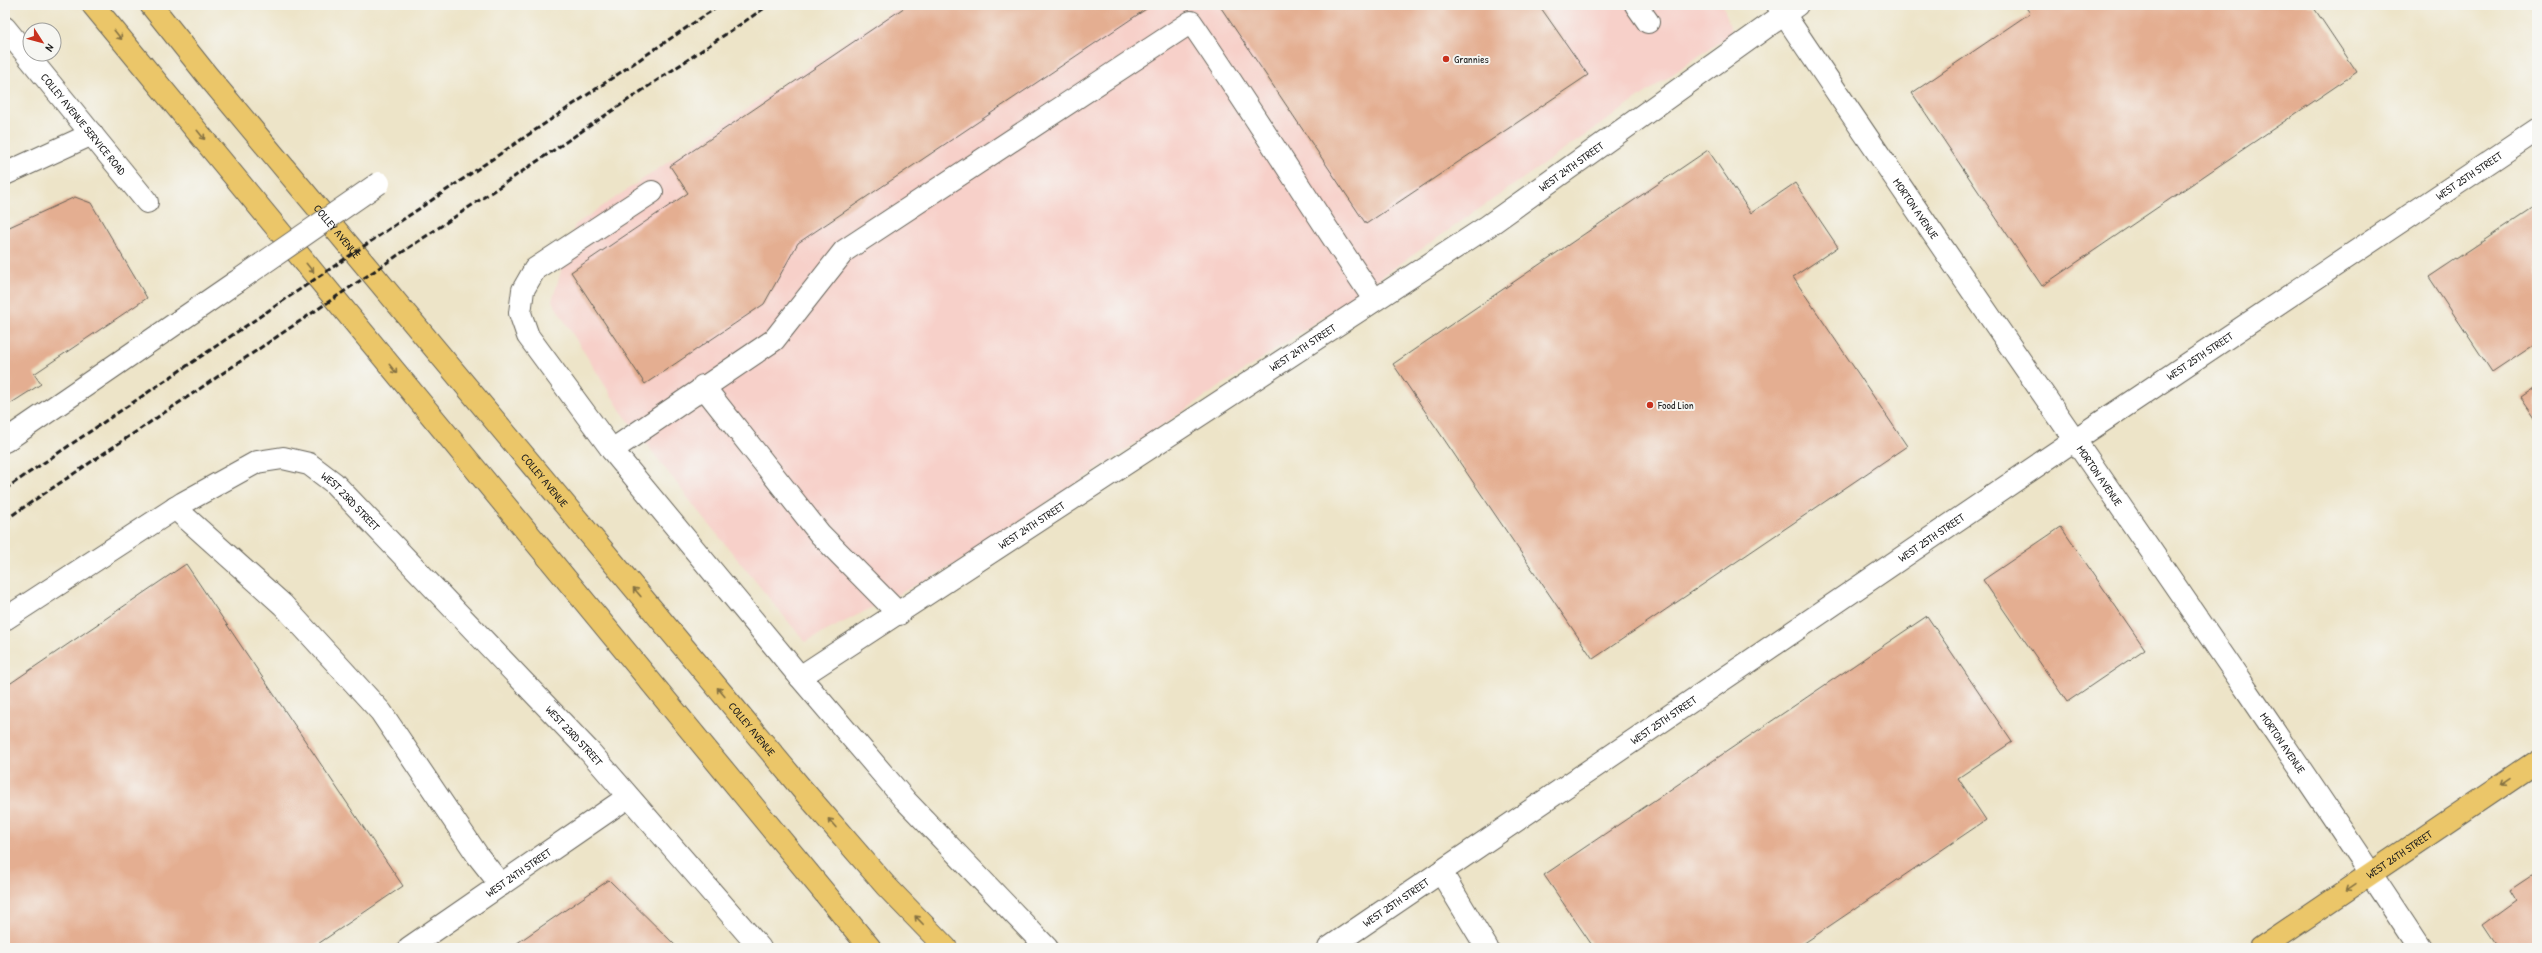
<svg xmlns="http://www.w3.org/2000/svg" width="2542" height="953" viewBox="0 0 2542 953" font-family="'Patrick Hand',sans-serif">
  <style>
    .built { fill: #f7d0c9 }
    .building { fill: #e4ae91 }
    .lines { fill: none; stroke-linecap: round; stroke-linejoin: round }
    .minor-casing { stroke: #656258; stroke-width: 24 }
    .major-casing { stroke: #656258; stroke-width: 24 }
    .minor { stroke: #fff; stroke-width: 22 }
    .major { stroke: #ebc669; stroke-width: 22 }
    .rail { stroke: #1c1c1c; stroke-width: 3; stroke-dasharray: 6 3; stroke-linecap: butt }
    .minor-bridge-casing { stroke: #656258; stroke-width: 24; stroke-linecap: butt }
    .minor-bridge { stroke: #fff; stroke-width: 22 }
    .oneway { stroke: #847142 }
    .poi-dot { fill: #c8321e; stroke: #f6f6f2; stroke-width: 1.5 }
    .labels { text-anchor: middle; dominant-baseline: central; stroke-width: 4; stroke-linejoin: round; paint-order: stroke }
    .poi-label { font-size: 11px; fill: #1c1c1c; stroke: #f6f6f2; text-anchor: start }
    .street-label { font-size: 11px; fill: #1c1c1c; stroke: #f6f6f2 }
  </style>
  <rect width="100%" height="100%" fill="#f6f6f2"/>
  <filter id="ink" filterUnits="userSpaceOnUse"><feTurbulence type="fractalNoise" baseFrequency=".025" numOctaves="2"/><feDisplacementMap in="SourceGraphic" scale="8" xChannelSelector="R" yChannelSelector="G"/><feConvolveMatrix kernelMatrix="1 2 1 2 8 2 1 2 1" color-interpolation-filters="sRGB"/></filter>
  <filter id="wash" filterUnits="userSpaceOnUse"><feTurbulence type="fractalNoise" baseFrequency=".012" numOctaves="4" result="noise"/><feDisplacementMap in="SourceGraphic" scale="16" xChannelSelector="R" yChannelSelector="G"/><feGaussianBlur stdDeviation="0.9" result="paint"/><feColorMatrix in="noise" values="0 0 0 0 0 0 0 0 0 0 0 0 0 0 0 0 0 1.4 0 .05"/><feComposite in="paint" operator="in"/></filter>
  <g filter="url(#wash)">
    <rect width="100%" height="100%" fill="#ede4c8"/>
    <polygon class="built" points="900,5 1723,5 1732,33 1334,310 953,566 805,642 698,511 621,411 552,301 575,225"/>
    <g id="blocks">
      <g class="building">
        <polygon points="908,5 1152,5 798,243 764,304 645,384 571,272 688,193 670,166"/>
        <polygon points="1219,5 1539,5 1588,75 1366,224"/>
        <polygon points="2024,5 2312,5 2357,72 2042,286 1912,93 2030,13"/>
        <polygon points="1708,150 1751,213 1795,183 1838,247 1793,277 1907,446 1593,659 1393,364"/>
        <polygon points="75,197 91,203 147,298 34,374 41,384 5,407 5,229"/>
        <polygon points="2537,205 2537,342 2492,372 2429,277"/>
        <polygon points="2537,387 2537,421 2521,398"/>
        <polygon points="2061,527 2145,649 2067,702 1983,580"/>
        <polygon points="186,564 403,886 312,948 5,948 5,687"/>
        <polygon points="1927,616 2012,742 1958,778 1986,820 1797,948 1594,948 1544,875"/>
        <polygon points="2537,872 2537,941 2527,948 2507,948 2504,944 2499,948 2483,924 2516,900 2510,890"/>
        <polygon points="609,880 678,948 510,948"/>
      </g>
    </g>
  </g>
  <g filter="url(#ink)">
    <use href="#blocks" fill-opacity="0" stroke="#656258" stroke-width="1"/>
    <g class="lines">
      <defs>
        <g id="minor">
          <polyline points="1636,5 1648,22"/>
          <path id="s1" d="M1778 5C1989 321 2211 631 2420 948"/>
          <path id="s2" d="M5 28 147 202"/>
          <polyline points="5,174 92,134"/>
          <polyline points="652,192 535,269 523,290 520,313 528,336 612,450 800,677 905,800 1047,948"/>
          <polyline points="703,386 820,534 899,614"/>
          <polyline points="5,441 236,282"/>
          <path d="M612 450 774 340 844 251 1191 22C1254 113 1311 207 1374 299"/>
          <polyline points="175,508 283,605 381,712 478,856 501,885"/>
          <path id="s3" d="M5 619 183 503 257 462 283 458 309 464 334 483 590 752 760 948"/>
          <path id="s4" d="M800 677 1488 226 1797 5"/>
          <polyline points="1441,872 1487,948"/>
          <path id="s5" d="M409 948 628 797"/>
          <path id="s6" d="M1329 948 2076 439 2537 130"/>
        </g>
        <g id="major">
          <polyline points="93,5 870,948"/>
          <path id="s7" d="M151 5 206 74 801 788 886 886 946 948"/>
          <path id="s8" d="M2261 948 2537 761"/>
        </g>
      </defs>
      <use href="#minor" class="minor-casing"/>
      <use href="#major" class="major-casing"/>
      <use href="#minor" class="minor"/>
      <use href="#major" class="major"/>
      <g class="rail">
        <polyline points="5,489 720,5"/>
        <polyline points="5,520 769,5"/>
      </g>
      <defs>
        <polyline id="minor-bridge" points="236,282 379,183"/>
      </defs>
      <use href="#minor-bridge" class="minor-bridge-casing"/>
      <use href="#minor-bridge" class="minor-bridge"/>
    </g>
    <defs><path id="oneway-shaft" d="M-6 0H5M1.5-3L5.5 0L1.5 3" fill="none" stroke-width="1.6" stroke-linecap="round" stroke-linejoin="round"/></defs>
    <g class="oneway">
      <use href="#oneway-shaft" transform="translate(118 35) rotate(51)"/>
      <use href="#oneway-shaft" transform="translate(201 135) rotate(51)"/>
      <use href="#oneway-shaft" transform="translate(310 268) rotate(51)"/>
      <use href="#oneway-shaft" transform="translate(393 369) rotate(51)"/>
      <use href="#oneway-shaft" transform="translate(637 592) rotate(-130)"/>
      <use href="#oneway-shaft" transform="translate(721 692) rotate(-130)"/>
      <use href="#oneway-shaft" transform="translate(2505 782) rotate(146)"/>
      <use href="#oneway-shaft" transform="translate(832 823) rotate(-131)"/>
      <use href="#oneway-shaft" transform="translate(2351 887) rotate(146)"/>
      <use href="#oneway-shaft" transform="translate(919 920) rotate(-134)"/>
    </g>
  </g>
  <g class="poi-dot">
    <circle cx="1446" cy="59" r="4"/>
    <circle cx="1650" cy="405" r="4"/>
  </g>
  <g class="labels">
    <g class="poi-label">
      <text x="1454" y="59">Grannies</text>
      <text x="1658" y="405">Food Lion</text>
    </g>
    <g class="street-label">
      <text stroke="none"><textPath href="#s2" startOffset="124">COLLEY AVENUE SERVICE ROAD</textPath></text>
      <text stroke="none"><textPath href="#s4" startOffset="925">WEST 24TH STREET</textPath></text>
      <text stroke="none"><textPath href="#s6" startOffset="1377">WEST 25TH STREET</textPath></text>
      <text stroke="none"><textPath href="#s1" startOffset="246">MORTON AVENUE</textPath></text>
      <text stroke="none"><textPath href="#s7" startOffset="293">COLLEY AVENUE</textPath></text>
      <text stroke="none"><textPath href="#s4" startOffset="601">WEST 24TH STREET</textPath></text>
      <text stroke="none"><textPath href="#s6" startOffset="1053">WEST 25TH STREET</textPath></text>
      <text stroke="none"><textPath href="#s1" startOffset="570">MORTON AVENUE</textPath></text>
      <text stroke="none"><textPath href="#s7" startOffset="617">COLLEY AVENUE</textPath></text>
      <text stroke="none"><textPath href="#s3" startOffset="406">WEST 23RD STREET</textPath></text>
      <text stroke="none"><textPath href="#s4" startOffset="277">WEST 24TH STREET</textPath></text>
      <text stroke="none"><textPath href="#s6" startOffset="729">WEST 25TH STREET</textPath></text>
      <text stroke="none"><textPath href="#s6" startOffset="405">WEST 25TH STREET</textPath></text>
      <text stroke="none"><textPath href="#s7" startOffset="941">COLLEY AVENUE</textPath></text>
      <text stroke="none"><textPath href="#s3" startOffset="730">WEST 23RD STREET</textPath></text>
      <text stroke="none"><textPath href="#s1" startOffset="894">MORTON AVENUE</textPath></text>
      <text stroke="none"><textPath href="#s8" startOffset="167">WEST 26TH STREET</textPath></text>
      <text stroke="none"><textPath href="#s5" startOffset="133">WEST 24TH STREET</textPath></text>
      <text stroke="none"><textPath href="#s6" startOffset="81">WEST 25TH STREET</textPath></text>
    </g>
  </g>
  <rect width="2542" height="953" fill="none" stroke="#f6f6f2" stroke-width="20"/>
  <g transform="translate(42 42) rotate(126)"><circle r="19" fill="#f6f6f2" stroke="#9f9f9c"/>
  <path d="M0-3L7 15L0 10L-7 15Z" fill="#c8321e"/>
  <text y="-6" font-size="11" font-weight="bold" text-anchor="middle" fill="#1c1c1c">N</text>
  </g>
</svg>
